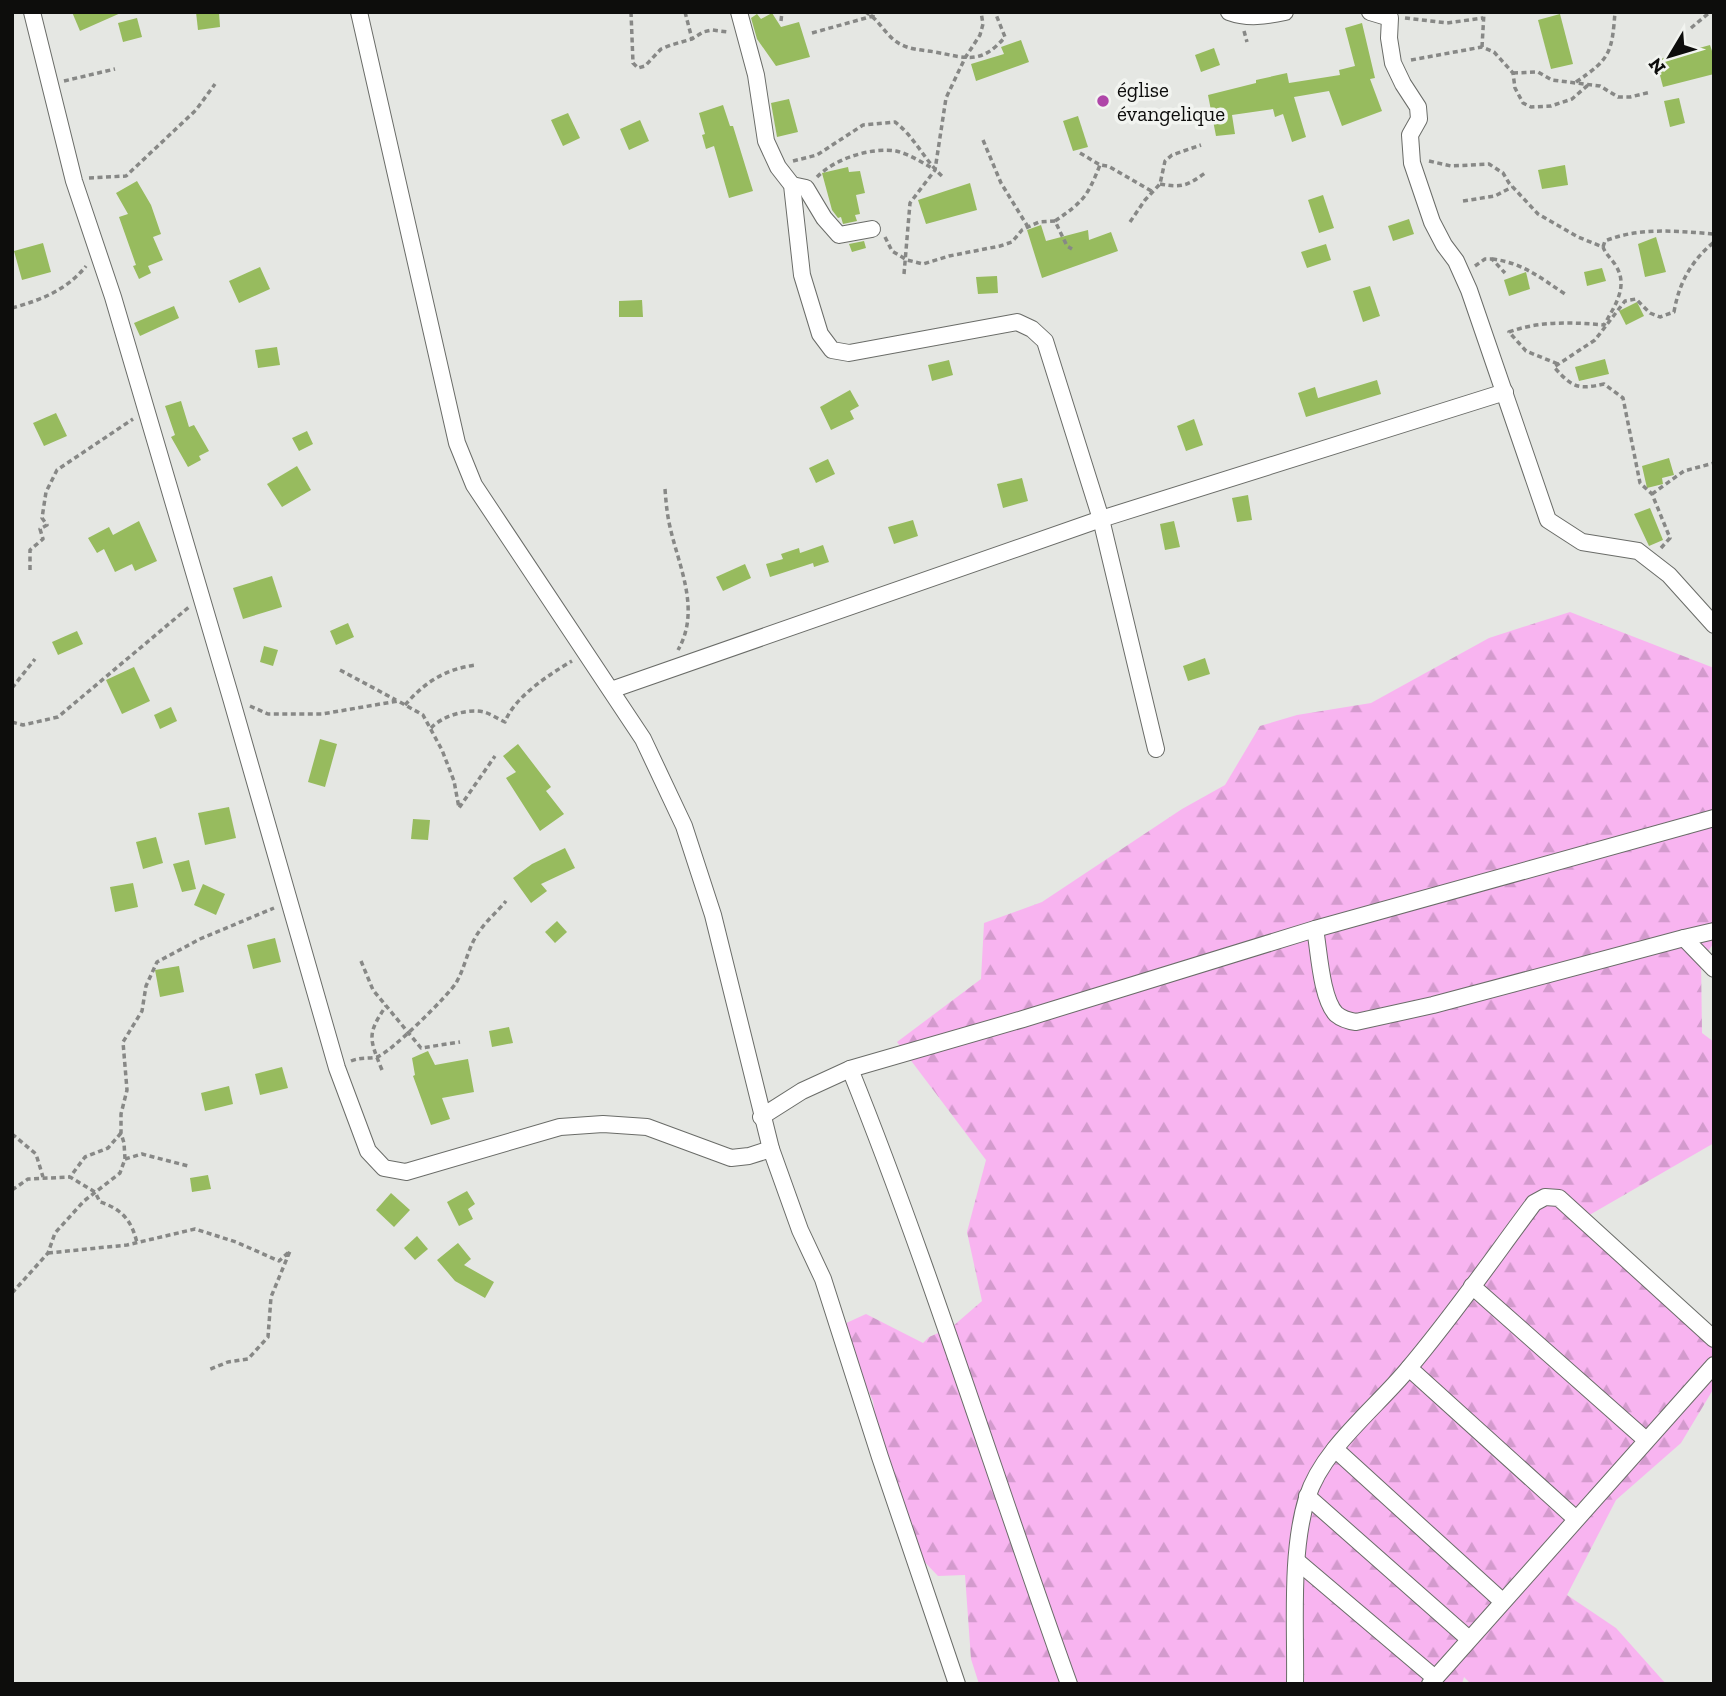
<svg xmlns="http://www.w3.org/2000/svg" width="1726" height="1696" viewBox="0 0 1726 1696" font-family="'Zilla Slab',serif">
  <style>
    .forest { fill: url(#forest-firs) }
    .building { fill: #97bb5e }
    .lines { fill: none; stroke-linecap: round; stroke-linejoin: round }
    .street-casing { stroke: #6a6c68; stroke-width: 18 }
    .path { stroke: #878886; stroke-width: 3.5; stroke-dasharray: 5 3.5; stroke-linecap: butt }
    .street { stroke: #fff; stroke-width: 16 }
    .poi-dot { fill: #af46a8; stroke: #f2f4f0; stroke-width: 2.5 }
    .labels { text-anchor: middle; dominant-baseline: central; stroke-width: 7; stroke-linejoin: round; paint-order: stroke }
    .poi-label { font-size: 21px; fill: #0d0d0c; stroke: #f2f4f0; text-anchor: start }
  </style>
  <defs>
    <pattern id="forest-firs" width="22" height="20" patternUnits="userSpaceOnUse" patternTransform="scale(1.75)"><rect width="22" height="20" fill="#f8b4f0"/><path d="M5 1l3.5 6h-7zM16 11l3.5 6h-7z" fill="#d39acd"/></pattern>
  </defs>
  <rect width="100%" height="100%" fill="#e5e7e3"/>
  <polygon class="forest" points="1570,612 1714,668 1714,943 1701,960 1702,1033 1714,1042 1714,1143 1586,1217 1714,1338 1714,1388 1681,1443 1616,1500 1567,1595 1616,1628 1666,1684 1471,1684 1464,1677 1462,1684 979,1684 971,1659 965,1575 938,1576 915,1552 879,1443 873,1401 853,1358 842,1325 866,1314 923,1343 929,1337 952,1327 982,1301 967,1232 986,1160 897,1042 981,979 984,923 1042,902 1182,809 1225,785 1260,726 1297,715 1371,703 1489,638"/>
  <g class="building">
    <polygon points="72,12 123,12 80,31"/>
    <polygon points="196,12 219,12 220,27 198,30"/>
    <polygon points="772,13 781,27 799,22 810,57 776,66 757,39 751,18 757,14 761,19"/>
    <polygon points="1560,14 1573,64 1551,69 1538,20"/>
    <polygon points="137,18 142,37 123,42 118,23"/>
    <polygon points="1362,23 1375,78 1370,79 1382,111 1342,126 1329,91 1294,97 1306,137 1292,142 1283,114 1275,117 1273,109 1232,115 1235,134 1216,136 1208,95 1256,83 1256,80 1287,73 1289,83 1340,75 1339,70 1355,66 1345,28"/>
    <polygon points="1021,40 1029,62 976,81 971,64 1004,54 1001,47"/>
    <polygon points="1710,45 1714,57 1714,74 1663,87 1656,60"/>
    <polygon points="1214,48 1220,65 1201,72 1195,55"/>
    <polygon points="1679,98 1685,123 1670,127 1664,101"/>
    <polygon points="789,99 798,132 777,137 771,103"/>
    <polygon points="723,105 730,126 733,126 753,191 729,198 714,146 706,149 702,135 705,134 699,113"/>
    <polygon points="568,113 580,138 563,146 551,120"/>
    <polygon points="1078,116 1088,147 1073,151 1063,121"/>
    <polygon points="640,120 649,141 629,150 620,129"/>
    <polygon points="1565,165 1568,185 1542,189 1538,170"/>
    <polygon points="848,167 849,172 860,171 865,193 856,195 860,214 855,215 857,221 843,224 841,217 838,218 832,210 822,173"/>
    <polygon points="137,181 151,205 161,234 153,237 163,260 148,266 151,273 139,279 133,266 136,265 119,217 128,214 116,193"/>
    <polygon points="970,183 977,210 926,224 918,200"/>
    <polygon points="1323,195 1334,228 1319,233 1308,200"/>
    <polygon points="1409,219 1414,234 1393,241 1388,226"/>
    <polygon points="1041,225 1046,241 1088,230 1089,240 1111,232 1118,251 1042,278 1027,230"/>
    <polygon points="1656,237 1666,272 1645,277 1638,244"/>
    <polygon points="864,241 866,248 852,252 849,244"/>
    <polygon points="43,243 51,272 22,280 14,251"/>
    <polygon points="1326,244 1331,260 1307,268 1301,252"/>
    <polygon points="260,267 270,289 239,303 229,281"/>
    <polygon points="1602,268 1606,281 1587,286 1584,272"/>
    <polygon points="1526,272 1530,289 1509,296 1504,280"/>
    <polygon points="997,276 998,293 978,294 976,277"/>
    <polygon points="1370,286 1380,316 1363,322 1353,291"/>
    <polygon points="642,300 643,317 619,317 619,301"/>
    <polygon points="1637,302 1644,316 1626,325 1619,311"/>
    <polygon points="174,306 179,318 140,336 134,323"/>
    <polygon points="277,347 280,365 258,368 255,350"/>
    <polygon points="1605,359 1609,374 1579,381 1575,367"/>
    <polygon points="949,360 953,375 932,381 928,365"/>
    <polygon points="1377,380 1381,394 1306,417 1298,393 1315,387 1318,398"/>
    <polygon points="850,390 859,406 850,411 854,419 831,430 820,407"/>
    <polygon points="181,401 189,427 194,425 209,451 199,456 201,460 188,467 171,437 175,435 165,406"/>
    <polygon points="56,413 67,436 44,446 33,423"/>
    <polygon points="1194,419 1203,445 1186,451 1177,426"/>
    <polygon points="307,431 313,444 299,451 292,438"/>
    <polygon points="1669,458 1674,475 1662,478 1663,484 1647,488 1642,466"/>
    <polygon points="828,459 835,474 816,483 809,468"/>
    <polygon points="297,466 311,490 282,507 267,484"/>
    <polygon points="1022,478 1028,501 1003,508 997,484"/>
    <polygon points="1248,495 1252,520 1237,522 1232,498"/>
    <polygon points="1650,508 1663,540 1649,546 1634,514"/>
    <polygon points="913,520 918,536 894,544 888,527"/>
    <polygon points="139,521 157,561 135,571 132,564 115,572 104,549 97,553 88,538 109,527 113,535"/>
    <polygon points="1174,521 1180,547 1165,550 1160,524"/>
    <polygon points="823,545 829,562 814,567 813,563 770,577 766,564 783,559 781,554 799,548 800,553"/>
    <polygon points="745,564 751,578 723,591 716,577"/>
    <polygon points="272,576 282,607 243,619 233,588"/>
    <polygon points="348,623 354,637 336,645 330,631"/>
    <polygon points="77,631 83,644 58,655 52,642"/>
    <polygon points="264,646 278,650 273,666 260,662"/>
    <polygon points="1205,658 1210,674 1188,681 1183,666"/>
    <polygon points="134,667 150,701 122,714 106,680"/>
    <polygon points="171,707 177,721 160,729 154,715"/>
    <polygon points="320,739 337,744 325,787 308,782"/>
    <polygon points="518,744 551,787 546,791 564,814 540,831 506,778 516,772 503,756"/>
    <polygon points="229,807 236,838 205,845 198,813"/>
    <polygon points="413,819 430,820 428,840 411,839"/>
    <polygon points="156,837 163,863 143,869 136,842"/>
    <polygon points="565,848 575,868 541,884 547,891 531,903 513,878 532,864"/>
    <polygon points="189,860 196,889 182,892 173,864"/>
    <polygon points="133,883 138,907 115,912 110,887"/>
    <polygon points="203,884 225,894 216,915 194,905"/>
    <polygon points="557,921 567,932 555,943 545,932"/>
    <polygon points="275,938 281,962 253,969 247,945"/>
    <polygon points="179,966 184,992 160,997 155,970"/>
    <polygon points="509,1027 513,1043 492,1047 489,1031"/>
    <polygon points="428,1051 435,1065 468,1059 474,1092 442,1098 450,1119 431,1125 413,1076 415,1075 412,1058"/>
    <polygon points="282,1067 288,1088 260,1095 255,1074"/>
    <polygon points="229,1086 233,1104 205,1111 201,1093"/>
    <polygon points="208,1175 211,1189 192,1192 190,1178"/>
    <polygon points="467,1191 475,1204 468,1209 473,1219 459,1226 447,1202"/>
    <polygon points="391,1193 410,1210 394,1227 376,1210"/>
    <polygon points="417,1236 428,1249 415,1260 404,1248"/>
    <polygon points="458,1243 471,1259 464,1265 494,1282 485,1298 455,1281 437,1260"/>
  </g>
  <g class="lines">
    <defs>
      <g id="street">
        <polyline points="32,12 74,181 113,297 231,698 337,1068 368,1151 384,1168 406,1172 560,1127 603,1124 647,1127 731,1158 749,1156 771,1149 800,1230 823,1279 880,1457 957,1684"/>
        <polyline points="359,12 457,443 474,485 643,739 684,826 713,915 771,1149"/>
        <polyline points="739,12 756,75 766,141 778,167 792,185 802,275 820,334 832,350 849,353 1017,322 1032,329 1045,341 1101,519 1156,749"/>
        <path d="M1229 12C1248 19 1266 16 1285 12"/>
        <polyline points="1370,12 1390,18 1389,38 1393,63 1403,84 1418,107 1419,119 1410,135 1412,163 1432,222 1444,245 1456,261 1469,290 1548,520 1582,542 1638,551 1669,575 1714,625"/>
        <polyline points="792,185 806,188 824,218 839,235 872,229"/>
        <polyline points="611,690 1101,519 1505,392"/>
        <path d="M1315 929C1319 950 1321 998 1336 1014 1342 1019 1349 1021 1356 1022L1433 1005 1684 938 1714 969"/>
        <polyline points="1684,938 1714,931"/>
        <path d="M850 1069C931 1270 995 1479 1069 1684"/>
        <polyline points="761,1117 802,1091 850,1069 1023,1019 1315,929 1714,818"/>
        <polyline points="1472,1286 1646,1440"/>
        <polyline points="1409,1368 1576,1519"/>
        <polyline points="1335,1449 1502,1601"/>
        <polyline points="1307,1496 1469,1639"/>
        <polyline points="1297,1561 1435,1678"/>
        <path d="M1295 1684C1296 1626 1290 1553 1307 1498 1322 1449 1376 1408 1408 1369 1453 1316 1493 1258 1534 1203L1545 1197 1559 1198 1714 1339"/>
        <polyline points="1430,1684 1714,1365"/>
      </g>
    </defs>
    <use href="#street" class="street-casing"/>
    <g class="path">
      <polyline points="631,12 633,63 638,68 645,66 661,49 671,45 692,39 703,32 712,30 728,32"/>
      <polyline points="685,12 692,39"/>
      <path d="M865 12C880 19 886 38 902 45 912 50 924 50 935 52 967 58 981 65 1005 37L995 12"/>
      <polyline points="1405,18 1447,23 1483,18"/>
      <polyline points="781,21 782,12"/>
      <polyline points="1691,28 1710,12"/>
      <polyline points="1244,31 1247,42"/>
      <polyline points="812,33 873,16 874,12"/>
      <polyline points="1482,47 1484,12"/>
      <polyline points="1411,60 1482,47 1494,52 1513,73 1515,88 1523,103 1531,107 1551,106 1572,99 1588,85"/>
      <polyline points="1513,73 1538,72 1552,80 1600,86 1618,97 1630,97 1651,92"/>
      <polyline points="64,81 115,69"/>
      <path d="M1576 82C1610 59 1612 53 1615 12"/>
      <polyline points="983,140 1001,183 1028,227"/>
      <polyline points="1080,153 1100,165 1108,166 1153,192"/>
      <path d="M793 161 817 155 863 125 895 122C915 137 924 160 943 177"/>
      <path d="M1429 161 1451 166 1489 164 1503 173 1509 183 1538 214 1578 237 1603 247C1606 255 1612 259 1616 266 1629 287 1614 307 1604 325 1573 322 1538 321 1509 332L1526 351 1558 364"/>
      <path d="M817 177C834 159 871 147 896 151 909 154 921 162 932 168"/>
      <polyline points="89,178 126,176 196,110 215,84"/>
      <path d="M1160 184C1182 188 1187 186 1205 173"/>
      <polyline points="1463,201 1495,196 1512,187"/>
      <path d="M1055 221C1084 201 1087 197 1100 165"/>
      <polyline points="1130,222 1145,200 1160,184 1165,161 1172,155 1201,145"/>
      <polyline points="885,237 892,251 907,260 923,264 949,256 1000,246 1012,242 1022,230 1028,227 1039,222 1055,221 1067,246 1072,249"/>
      <path d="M1603 247 1605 241C1639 227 1677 231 1714 234"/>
      <path d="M1492 259C1523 263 1539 277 1565 294"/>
      <polyline points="1475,266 1485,259 1492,259 1505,273"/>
      <polyline points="904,274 910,203 935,170 946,98 965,58 980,35 983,24 981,12"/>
      <path d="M12 308C41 300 67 290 86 266"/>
      <path d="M665 489C666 502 667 514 670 527 679 567 701 610 678 650"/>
      <polyline points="1652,494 1684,471 1714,463"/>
      <path d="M1661 548 1670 538 1652 494 1640 483 1623 398 1604 384C1577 390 1572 387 1554 367L1595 340 1625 301 1636 299 1650 313 1660 317 1674 312C1679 283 1691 261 1714 242"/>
      <polyline points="30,570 30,550 43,539 40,529 47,525 42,518 46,492 57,470 133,419"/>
      <polyline points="340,670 396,700"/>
      <polyline points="12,688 35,659"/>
      <path d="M405 705C425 682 445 669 476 665"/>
      <polyline points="250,706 268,714 322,714 398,701 423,715 442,750 454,781 459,808 495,756"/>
      <polyline points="12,722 23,725 58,717 189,607"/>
      <path d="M431 728C442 716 468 708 484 712 491 714 498 719 505 722 514 697 550 674 572 661"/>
      <polyline points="361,961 373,990 421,1048 460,1042"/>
      <path d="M351 1061C361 1057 368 1059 377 1057 390 1053 448 996 456 983 466 966 468 945 481 929 488 919 498 911 506 901"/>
      <path d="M382 1070C369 1038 367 1034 386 1006"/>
      <path d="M121 1133 108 1148 85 1157 70 1177 95 1192 100 1202C122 1209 132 1221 137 1243"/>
      <polyline points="12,1134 36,1154 43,1177"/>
      <polyline points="125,1159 142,1154 188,1166"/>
      <polyline points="12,1190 28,1179 70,1177"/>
      <polyline points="48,1253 127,1245 195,1229 236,1242 279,1261 290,1251 271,1297 268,1337 248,1359 228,1362 208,1370"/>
      <polyline points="12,1293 48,1253 55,1233 84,1201 120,1173 125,1159 124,1143 121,1133 121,1114 127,1090 123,1042 142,1011 146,986 157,962 200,939 274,908"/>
    </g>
    <use href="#street" class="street"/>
  </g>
  <circle class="poi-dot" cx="1103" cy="101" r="7"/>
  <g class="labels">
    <g class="poi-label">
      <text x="1117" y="89">église<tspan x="1117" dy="24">évangelique</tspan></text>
    </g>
  </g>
  <rect width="1726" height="1696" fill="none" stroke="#0d0d0c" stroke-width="28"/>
  <g transform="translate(1670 56) rotate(232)" stroke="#f2f4f0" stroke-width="5" paint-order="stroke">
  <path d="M0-5L12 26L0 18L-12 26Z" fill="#0d0d0c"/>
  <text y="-10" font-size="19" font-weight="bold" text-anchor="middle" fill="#0d0d0c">N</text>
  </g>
</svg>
